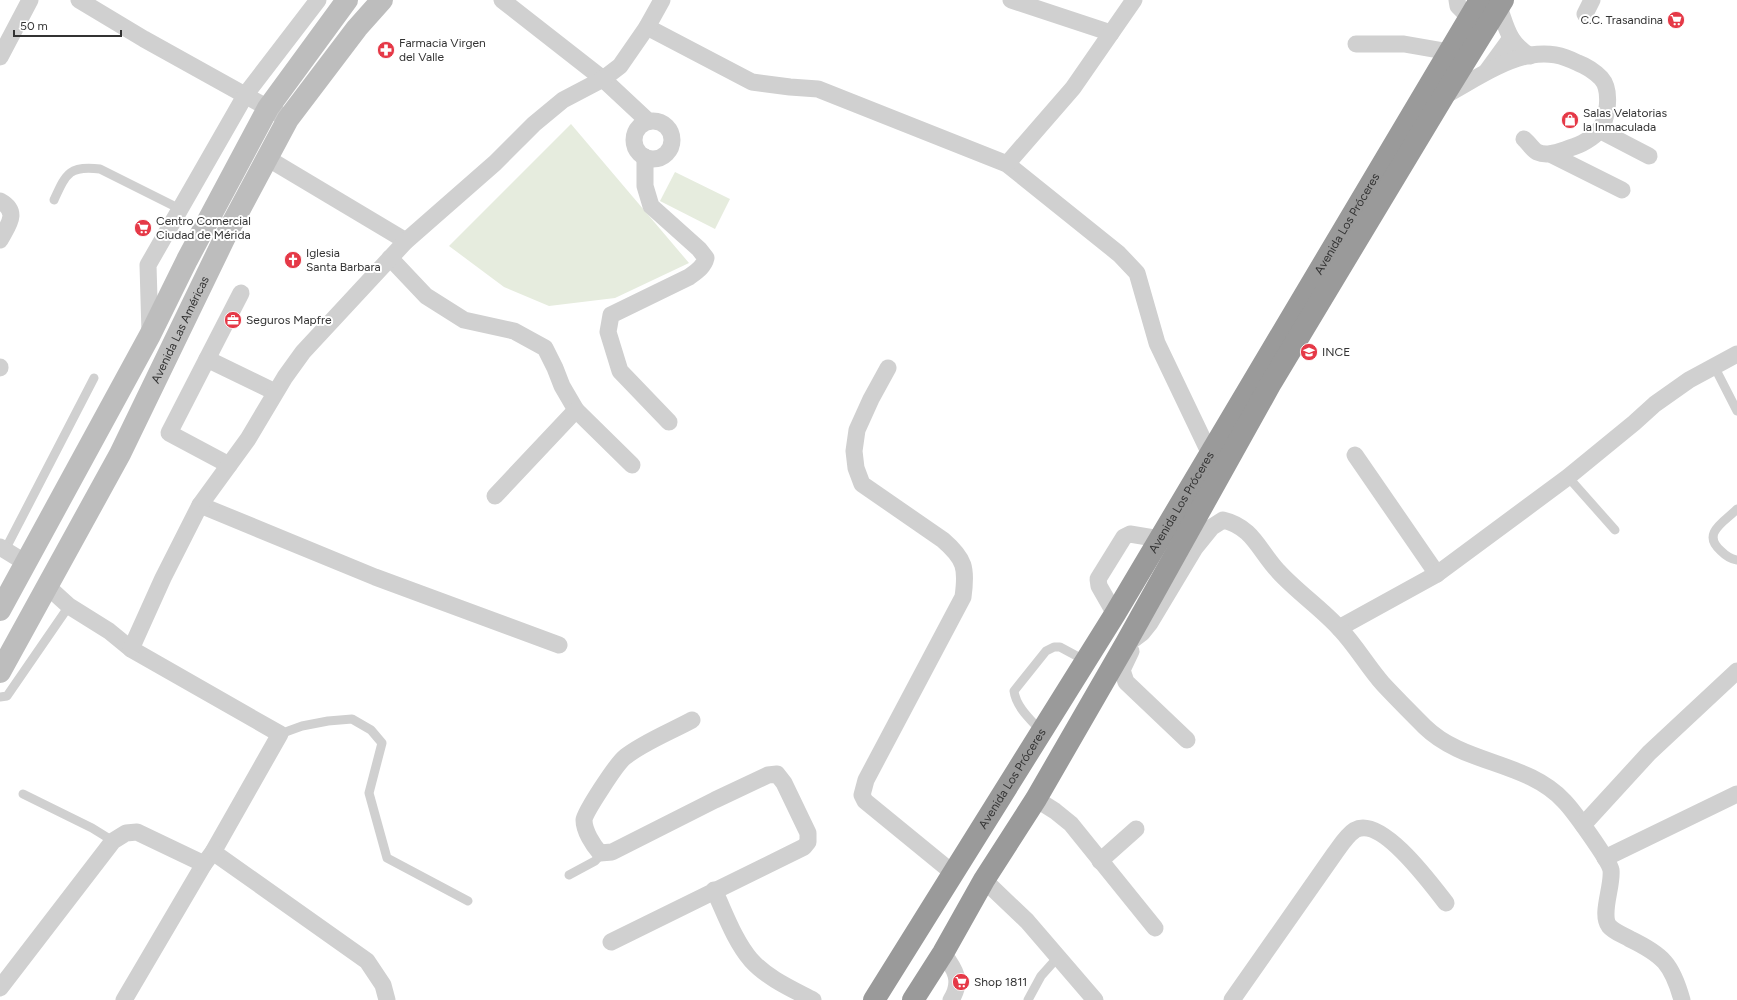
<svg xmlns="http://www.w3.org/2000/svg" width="1737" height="1000" viewBox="0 0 1737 1000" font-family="Figtree,sans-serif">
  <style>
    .green { fill: #e6ecde }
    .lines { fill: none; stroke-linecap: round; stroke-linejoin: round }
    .lane { stroke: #d0d0d0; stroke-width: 9 }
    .street { stroke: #d0d0d0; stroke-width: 17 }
    .secondary { stroke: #bdbdbd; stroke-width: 22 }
    .highway { stroke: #9a9a9a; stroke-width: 22 }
    .labels { text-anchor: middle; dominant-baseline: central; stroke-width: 4; stroke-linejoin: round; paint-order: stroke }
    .poi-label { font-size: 12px; fill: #333; stroke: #fff; text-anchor: start }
    .street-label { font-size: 12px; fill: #333; stroke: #fff }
  </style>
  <rect width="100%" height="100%" fill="#fff"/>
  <g class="green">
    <polygon points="571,124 689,263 615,298 549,306 504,287 449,246"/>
    <polygon points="675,172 730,199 715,229 660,201"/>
  </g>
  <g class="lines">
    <g class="lane">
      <path d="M54 200C66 174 69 165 100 169L180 209"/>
      <polyline points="1714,366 1737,411"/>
      <polyline points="1568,477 1615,530"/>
      <path d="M1737 509C1726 521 1700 533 1721 551 1726 556 1730 559 1737 560"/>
      <polyline points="5,550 94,378"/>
      <polyline points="0,697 7,696 69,606"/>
      <path d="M1041 731C1031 720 1016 707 1014 691L1046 651 1054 647H1060L1086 661"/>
      <polyline points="280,734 302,726 328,721 352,719 371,730 382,743 369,793 387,858 468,901"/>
      <polyline points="23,794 92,828 113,841"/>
      <polyline points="569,875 595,861 602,853"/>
      <polyline points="1028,1000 1041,976 1058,957"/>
    </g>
    <g class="street">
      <polyline points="79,0 144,39 279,114"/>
      <polyline points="502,0 603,79 648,121"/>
      <polyline points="1011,0 1111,33"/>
      <polyline points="1457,0 1458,6 1470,18"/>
      <path d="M1499 7C1507 29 1508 42 1530 56"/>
      <polyline points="1585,14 1592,0"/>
      <polyline points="647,27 752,82 790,87 818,89 1007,164 1119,254 1137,273 1157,343 1210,454"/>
      <polyline points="1356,44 1404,44 1450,52"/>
      <polyline points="0,57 30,0"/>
      <polyline points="1487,71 1511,38"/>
      <path d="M1444 96C1472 81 1500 61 1531 55 1549 52 1562 55 1578 63 1586 66 1595 72 1601 78 1612 90 1608 120 1598 132 1588 142 1577 146 1564 150 1555 153 1546 156 1537 152 1532 149 1528 142 1524 139"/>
      <circle cx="653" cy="140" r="19"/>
      <polyline points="1599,130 1649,156"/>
      <polyline points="1550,154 1622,190"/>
      <path d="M645 157V186L651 206 699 249 706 258C704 267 696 272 689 277L611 315 608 332 620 371 669 422"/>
      <polyline points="267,158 406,241"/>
      <polyline points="1007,164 1073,88 1134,0"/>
      <path d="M0 201C20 212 8 225 0 240"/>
      <polyline points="390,258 426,296 464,320 514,331 545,348 555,368 562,386 576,410 632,465"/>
      <polyline points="150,333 148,265 246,94 318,0"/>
      <polyline points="207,359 275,392"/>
      <polyline points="0,368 0,367"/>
      <path d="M888 368 871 399 857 430 854 451 856 468 862 484 943 540C965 559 967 568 963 597L866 780 862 795 865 801 953 873"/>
      <polyline points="1355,455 1437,574"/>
      <polyline points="229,465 169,433 241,293"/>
      <polyline points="495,496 576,410"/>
      <polyline points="200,505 375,577 559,645"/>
      <polyline points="0,547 26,563"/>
      <polyline points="47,586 69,606 109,631 131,649 280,734 213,852 204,864 124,1000"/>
      <polyline points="1115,614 1099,586 1098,579 1124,537 1130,534 1160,539"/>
      <polyline points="1339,628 1437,574 1568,477 1634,423 1655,404 1689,380 1737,354"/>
      <path d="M1134 639 1142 633 1150 623 1195 548 1212 527 1223 520C1253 527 1259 551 1278 571 1297 592 1321 608 1340 629 1356 646 1368 667 1383 684 1397 699 1411 713 1425 727 1464 765 1527 761 1564 801 1573 810 1609 860 1611 870 1613 886 1600 914 1609 926 1614 932 1623 935 1630 939 1663 955 1672 964 1682 1000"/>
      <polyline points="131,649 163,578 200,505 248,439 285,377 303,352 406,241 495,163 534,124 563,100 603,79 620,66 647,27 662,0"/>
      <polyline points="1131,651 1122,670 1126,682 1187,740"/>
      <polyline points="1036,799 1055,811 1071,824 1155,928"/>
      <polyline points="1583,825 1649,753 1737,671"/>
      <polyline points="213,852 367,961 383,985 387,1000"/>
      <polyline points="1605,858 1737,794"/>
      <polyline points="1100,861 1136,829"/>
      <polyline points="984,880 1027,921 1095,1000"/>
      <path d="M714 890C725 913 734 940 751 960 767 978 792 989 813 1000"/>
      <path d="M611 942 804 847 808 842V833L784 783 777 774 768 775 715 800 612 852 600 853C593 845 584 831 584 820 585 812 617 763 625 757 644 742 670 732 692 720"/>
      <path d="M943 953C955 969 963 981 951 1000"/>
      <polyline points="0,988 113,841 126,833 137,832 204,864"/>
      <path d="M1232 1000 1335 853C1340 846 1347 835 1355 830 1381 815 1432 885 1446 903"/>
    </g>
    <g class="secondary">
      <polyline points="0,610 150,335 187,260 268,108 347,0"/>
      <path id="s1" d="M0 672 120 454 225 237 288 119 357 28 382 0"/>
    </g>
    <g class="highway">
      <path id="s2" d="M874 1000 1115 614 1480 0"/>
      <polyline points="913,1000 943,953 984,880 1036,799 1126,643 1271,383 1443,97 1503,0"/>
    </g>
  </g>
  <defs>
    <symbol id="supermarket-disc" viewBox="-11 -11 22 22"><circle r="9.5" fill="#e53947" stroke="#fff"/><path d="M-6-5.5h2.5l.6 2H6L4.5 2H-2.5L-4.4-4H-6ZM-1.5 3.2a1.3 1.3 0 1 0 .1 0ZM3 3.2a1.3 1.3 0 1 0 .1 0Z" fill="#fff"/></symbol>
    <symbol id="pharmacy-disc" viewBox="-11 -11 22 22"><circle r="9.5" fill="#e53947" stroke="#fff"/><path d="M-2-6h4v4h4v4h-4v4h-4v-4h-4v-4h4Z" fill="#fff"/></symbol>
    <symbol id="shop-disc" viewBox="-11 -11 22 22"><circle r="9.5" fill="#e53947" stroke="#fff"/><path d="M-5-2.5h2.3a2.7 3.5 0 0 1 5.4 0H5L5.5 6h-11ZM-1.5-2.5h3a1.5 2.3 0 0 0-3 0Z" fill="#fff"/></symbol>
    <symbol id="church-disc" viewBox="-11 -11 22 22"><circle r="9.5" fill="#e53947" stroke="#fff"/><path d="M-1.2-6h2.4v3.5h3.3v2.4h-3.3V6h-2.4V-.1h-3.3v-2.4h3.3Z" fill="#fff"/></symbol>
    <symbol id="office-disc" viewBox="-11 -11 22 22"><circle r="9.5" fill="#e53947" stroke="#fff"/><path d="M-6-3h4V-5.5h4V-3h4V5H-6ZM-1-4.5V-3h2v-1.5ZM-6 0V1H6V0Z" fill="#fff"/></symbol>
    <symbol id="university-disc" viewBox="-11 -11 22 22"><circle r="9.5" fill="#e53947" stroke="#fff"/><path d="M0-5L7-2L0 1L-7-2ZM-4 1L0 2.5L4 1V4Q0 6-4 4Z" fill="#fff"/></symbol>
  </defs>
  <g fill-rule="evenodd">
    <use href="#supermarket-disc" x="1666" y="10" width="20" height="20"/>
    <use href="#pharmacy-disc" x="376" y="40" width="20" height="20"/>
    <use href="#shop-disc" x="1560" y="110" width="20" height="20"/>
    <use href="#supermarket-disc" x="133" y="218" width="20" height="20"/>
    <use href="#church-disc" x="283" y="250" width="20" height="20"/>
    <use href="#office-disc" x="223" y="310" width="20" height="20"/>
    <use href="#university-disc" x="1299" y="342" width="20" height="20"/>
    <use href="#supermarket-disc" x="951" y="972" width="20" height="20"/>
  </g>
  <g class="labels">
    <g class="poi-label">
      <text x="1663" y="20" text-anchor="end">C.C. Trasandina</text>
      <text x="399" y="43">Farmacia Virgen<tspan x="399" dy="14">del Valle</tspan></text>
      <text x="1583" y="113">Salas Velatorias<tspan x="1583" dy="14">la Inmaculada</tspan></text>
      <text x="156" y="221">Centro Comercial<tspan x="156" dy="14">Ciudad de Mérida</tspan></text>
      <text x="306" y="253">Iglesia<tspan x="306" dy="14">Santa Barbara</tspan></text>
      <text x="246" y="320">Seguros Mapfre</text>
      <text x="1322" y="352">INCE</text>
      <text x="974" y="982">Shop 1811</text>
    </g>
    <g class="street-label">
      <text stroke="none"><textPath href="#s2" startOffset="909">Avenida Los Próceres</textPath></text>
      <text stroke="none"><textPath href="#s1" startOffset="387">Avenida Las Américas</textPath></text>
      <text stroke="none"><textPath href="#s2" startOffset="585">Avenida Los Próceres</textPath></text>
      <text stroke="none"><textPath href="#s2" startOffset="261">Avenida Los Próceres</textPath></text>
    </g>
  </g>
  <path d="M14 30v6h107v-6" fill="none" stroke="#333333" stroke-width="2"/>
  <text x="20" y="30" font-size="12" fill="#333333" stroke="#ffffff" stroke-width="3" paint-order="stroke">50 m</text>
</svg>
